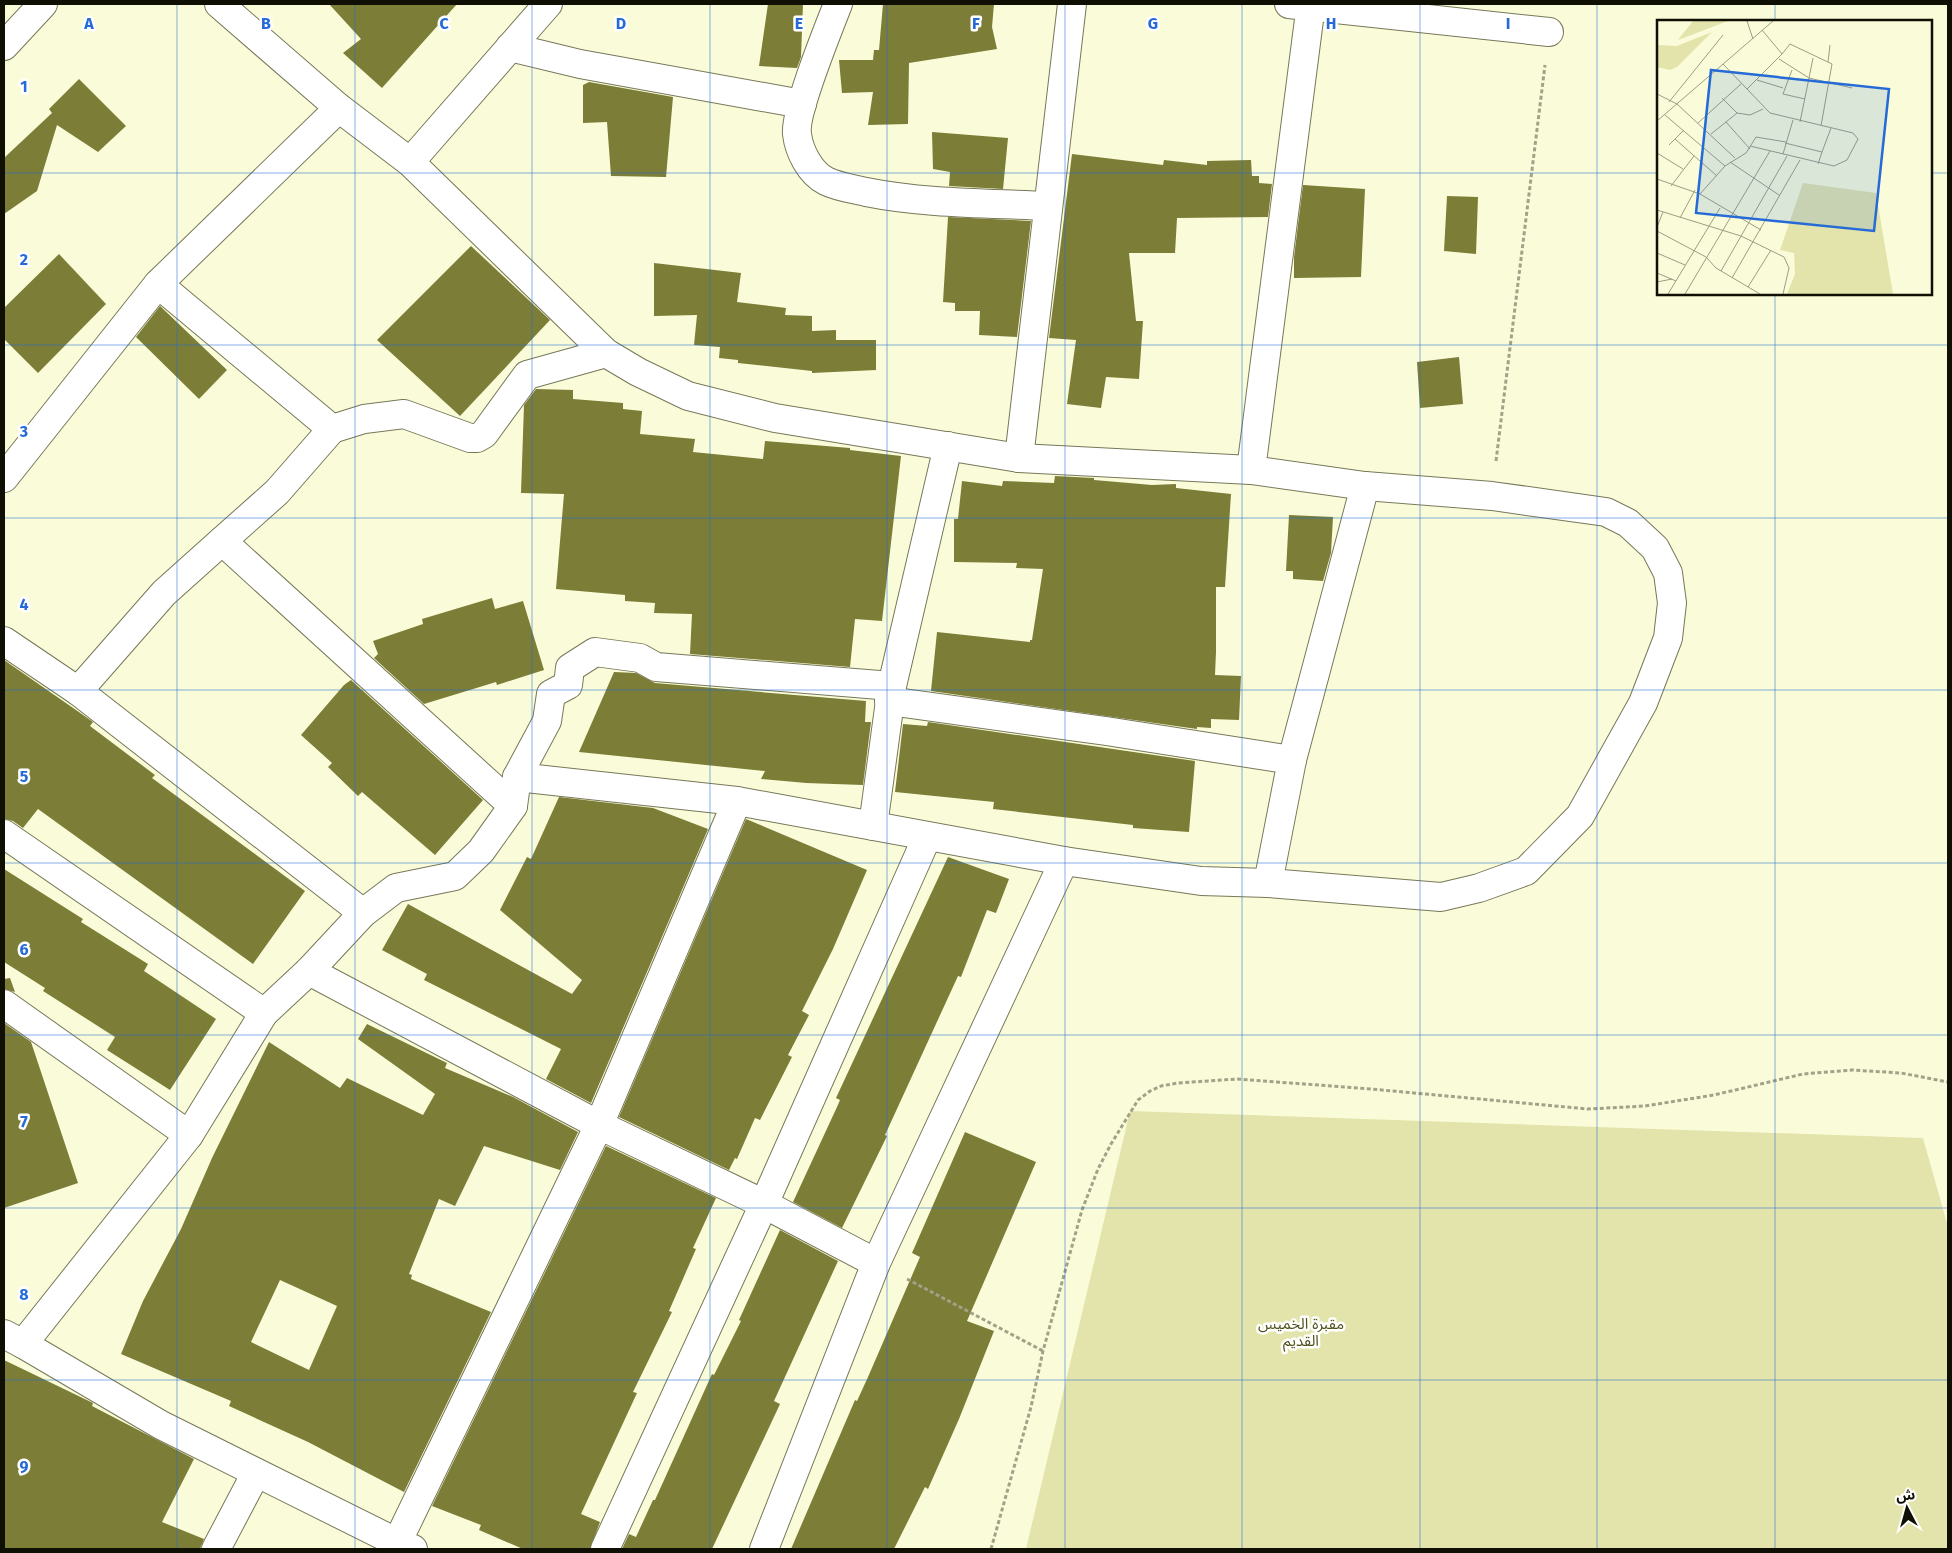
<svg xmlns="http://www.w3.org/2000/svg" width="1952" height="1553" viewBox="0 0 1952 1553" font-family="'Fira Sans','Noto Sans Arabic',sans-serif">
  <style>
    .green { fill: #e2e4ab }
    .building { fill: #7c7d37; fill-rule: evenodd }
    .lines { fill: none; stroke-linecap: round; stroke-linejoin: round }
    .minor-casing { stroke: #777859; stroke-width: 30 }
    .path { stroke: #a1a288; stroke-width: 3; stroke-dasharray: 4 2.5; stroke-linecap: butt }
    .minor { stroke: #fff; stroke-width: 28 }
    .grid { fill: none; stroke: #256ad6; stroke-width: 1; stroke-opacity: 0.55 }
    .labels { text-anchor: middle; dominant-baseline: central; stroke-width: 5; stroke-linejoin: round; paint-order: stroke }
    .park-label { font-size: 15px; fill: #50501b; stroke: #fff }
    .inset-road { fill: none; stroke: #9c9d84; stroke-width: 1 }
    .view { fill: #256ad6; fill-opacity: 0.15; stroke: #256ad6; stroke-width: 2.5 }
    .inset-edge { fill: none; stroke: #0f0f04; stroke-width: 2.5 }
    .grid-label { font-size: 16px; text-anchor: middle; font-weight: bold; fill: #256ad6; stroke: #fff; stroke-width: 5; stroke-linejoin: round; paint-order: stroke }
  </style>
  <rect width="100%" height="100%" fill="#fafcd9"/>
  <polygon class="green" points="1130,1111 1923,1138 1948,1227 1948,1549 1026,1549"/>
  <g class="building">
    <polygon points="329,4 457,4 382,88 343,53 361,39"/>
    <polygon points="768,4 803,4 801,57 797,68 759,66"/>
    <polygon points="883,4 994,4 992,27 997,49 909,63 908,124 868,125 873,92 842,93 839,60 873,60 874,50 879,50"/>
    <polygon points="79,79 126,126 98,152 57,125 37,191 4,214 4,158 52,113 49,109"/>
    <polygon points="589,82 673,97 666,177 611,176 607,122 583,123 583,85"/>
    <polygon points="932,132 1008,138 1003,189 949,186 950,172 933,169"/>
    <polygon points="1072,154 1163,165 1164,160 1207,165 1207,161 1251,160 1252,176 1259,176 1259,183 1272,184 1268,217 1177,218 1175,253 1129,253 1136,321 1143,321 1139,379 1106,377 1101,408 1067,404 1076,340 1049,338"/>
    <polygon points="1303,185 1365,189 1361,277 1294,278 1294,257"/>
    <polygon points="1447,196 1478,197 1476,254 1444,251"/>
    <polygon points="948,217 1031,221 1017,337 979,335 980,311 955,311 955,303 943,302"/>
    <polygon points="471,246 550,320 460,416 377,340"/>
    <polygon points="59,254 106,304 38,373 4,339 4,308"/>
    <polygon points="654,263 741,273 737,302 786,308 785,315 812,316 812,331 836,330 836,340 876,340 876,370 812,373 812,371 738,363 738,360 719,358 720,347 694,345 697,315 654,316"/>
    <polygon points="160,306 227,370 199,399 136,337"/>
    <polygon points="1459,357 1463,404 1420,408 1417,362"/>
    <polygon points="536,389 573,390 573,399 623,403 623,409 642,411 640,434 695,439 693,452 763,459 765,441 850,448 850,450 901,456 882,621 855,619 850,667 690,654 692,614 654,613 655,603 625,601 625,595 556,589 564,494 521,493 524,405"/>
    <polygon points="1055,476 1094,478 1094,480 1152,485 1176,484 1176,488 1231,494 1225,587 1216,587 1216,652 1215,675 1241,676 1239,720 1211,719 1211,728 1197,727 1197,729 931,691 937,632 1030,642 1030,640 1032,640 1043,569 1016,568 1017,563 954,562 954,519 958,519 962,481 1002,486 1003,481 1054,483"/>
    <polygon points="1289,515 1333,517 1331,553 1323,581 1293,579 1293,571 1286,571"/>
    <polygon points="492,598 495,609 523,601 544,670 497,685 496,682 424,704 374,658 378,654 373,641 423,624 422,619"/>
    <polygon points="4,660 76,710 93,722 90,726 155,775 152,778 305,891 253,964 38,809 23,828 13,821 4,819"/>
    <polygon points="614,672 636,673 655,683 866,701 865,722 871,722 863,785 806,783 761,779 765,771 579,752"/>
    <polygon points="351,680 483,800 435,855 362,792 358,796 328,767 332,763 301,735 344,685"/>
    <polygon points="928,722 1195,761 1189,832 1133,828 1133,825 993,809 994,802 895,792 903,724 927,726"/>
    <polygon points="559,797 653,808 708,829 591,1103 546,1079 561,1049 424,980 427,974 382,950 408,904 572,994 582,980 500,910 527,857 531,859"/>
    <polygon points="746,819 867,870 833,949 802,1011 809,1015 788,1055 792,1057 760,1120 755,1118 737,1159 735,1158 729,1170 619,1117"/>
    <polygon points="948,857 1009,879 996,913 987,910 961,977 958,976 885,1135 887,1136 842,1228 793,1202 837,1107 840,1100 836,1098"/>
    <polygon points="4,869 83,919 81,922 148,964 144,971 216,1019 170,1090 107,1050 115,1037 43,991 45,988 4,962"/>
    <polygon points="10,978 15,992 4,989 4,979"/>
    <polygon points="4,1023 31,1042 78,1183 4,1208"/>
    <path d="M367 1024 447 1063 445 1068 513 1097 578 1132 560 1170 484 1146 455 1206 439 1199 409 1274 412 1275 411 1279 491 1312 404 1492 308 1442 229 1406 231 1401 121 1354 143 1301 181 1229 212 1158 269 1042 340 1088 347 1078 423 1115 435 1094 358 1039ZM280 1280 337 1306 309 1370 251 1342Z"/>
    <polygon points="965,1132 1036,1162 967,1321 994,1331 959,1419 928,1489 925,1487 894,1549 791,1549 855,1400 857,1401 868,1377 920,1257 912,1253"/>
    <polygon points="606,1146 716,1198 693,1248 696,1249 669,1311 672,1312 633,1392 637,1393 581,1514 600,1522 590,1549 523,1549 479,1530 481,1525 432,1506"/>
    <polygon points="780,1230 838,1261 774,1401 780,1404 712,1549 622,1549 629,1534 636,1537 653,1500 655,1500 712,1374 714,1375 741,1321 739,1320"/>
    <polygon points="4,1360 93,1403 92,1406 194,1459 162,1522 204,1539 200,1549 4,1549"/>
  </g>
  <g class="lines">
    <defs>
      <g id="minor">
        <polyline points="219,4 339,108 410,162 606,353 638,372 688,396 775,418 1019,458 1251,470 1365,486 1492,496 1606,512 1628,523 1655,548 1668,573 1672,603 1668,638 1643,703 1580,816 1526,871 1479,888 1441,897 1268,883 1201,881 1064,861 737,801 517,777"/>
        <path d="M838 4C829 27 794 113 797 134 799 151 810 173 826 181 838 187 854 189 866 192 926 204 988 203 1048 206"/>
        <polyline points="1289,4 1549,32"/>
        <polyline points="4,46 43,4"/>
        <polyline points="510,47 580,64 802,104"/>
        <polyline points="410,162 548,4"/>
        <polyline points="158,284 332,429 277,492 222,541"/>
        <polyline points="332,429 364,419 404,414 470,438 477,438 484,434 527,375 606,353"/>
        <polyline points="1019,458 1072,4"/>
        <polyline points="1251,470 1311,4"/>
        <polyline points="4,478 158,284 339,108"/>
        <polyline points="4,641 78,691 363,913"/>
        <polyline points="78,691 164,593 222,541 513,806"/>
        <polyline points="889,701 1106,731 1292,760 1268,883"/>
        <polyline points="1292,760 1365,486"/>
        <polyline points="873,826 892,686 948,446"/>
        <polyline points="4,834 264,1013"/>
        <polyline points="309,971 599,1125 764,1204 876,1263"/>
        <polyline points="4,1004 189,1135"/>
        <polyline points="4,1334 23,1344 189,1135 264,1013 309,971 363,913 396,888 455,876 481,851 513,806 517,777 547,721 551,694 568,685 570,668 595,652 640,658 656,667 892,686"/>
        <polyline points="23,1344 161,1425 398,1543 413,1549"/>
        <polyline points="216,1549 256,1473"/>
        <polyline points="394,1549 599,1125 737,801"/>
        <polyline points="605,1549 764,1204 927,837"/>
        <polyline points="764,1549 876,1263 1064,861"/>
      </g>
    </defs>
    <use href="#minor" class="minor-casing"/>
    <g class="path">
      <polyline points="1496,461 1545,65"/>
      <polyline points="907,1279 1043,1351"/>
      <polyline points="991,1549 1031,1407 1043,1351 1082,1210 1098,1169 1111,1144 1138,1100 1150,1091 1161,1086 1178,1083 1237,1079 1371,1089 1588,1109 1645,1106 1714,1095 1803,1074 1852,1070 1901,1073 1948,1082"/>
    </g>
    <use href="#minor" class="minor"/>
  </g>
  <path class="grid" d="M177 4V1549M355 4V1549M532 4V1549M710 4V1549M887 4V1549M1065 4V1549M1242 4V1549M1420 4V1549M1597 4V1549M1775 4V21M4 173H1658M1931 173H1948M1775 294V1549M4 345H1948M4 518H1948M4 690H1948M4 863H1948M4 1035H1948M4 1208H1948M4 1380H1948"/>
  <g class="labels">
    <g class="park-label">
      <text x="1301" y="1324">مقبرة الخميس<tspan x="1301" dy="17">القديم</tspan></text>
    </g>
  </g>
  <g transform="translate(1657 20)">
    <rect width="275" height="275" fill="#fafcd9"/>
    <path d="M36 1H71L21 20ZM55 12 20 47 13 50 0 47V25L20 26ZM146 163 219 173 236 274H130L138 254 137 233 123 230Z" fill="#e2e4ab"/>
    <path class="inset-road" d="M90 1 96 19M125 34 133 24 175 44 164 106M122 39 152 58 156 38M171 42 173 25M66 44 113 93 196 113 201 119 190 140 177 146 93 126M135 50 126 74 148 79M100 60 126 68M90 69 125 34 105 10M0 74 20 84 78 138M65 78 80 93 69 102M12 82 66 15M80 93 93 95 106 89M8 95 68 146M0 101 116 1M143 102 152 58 195 68M41 103 84 64M54 114 69 102 93 129M18 119 60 156M128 123 165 132 161 144M12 125 27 110M165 132 174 108M0 133 26 149M126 134 136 100M73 142 122 175M0 159 43 174 68 146 89 133 99 117 129 122M14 166 37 136M43 174 104 210M0 190 84 216 127 237 132 248 126 274M23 198 38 170M0 207 6 192M0 211 49 237 59 248 103 274M0 233 28 245M64 251 130 136M0 253 19 261M75 258 143 140M0 262 15 259M91 267 114 230M11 274 63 188M28 274 113 131"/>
    <path class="view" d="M54 50 232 69 217 211 39 193Z"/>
    <rect width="275" height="275" class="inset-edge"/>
  </g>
  <g class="grid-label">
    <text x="89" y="29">A</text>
    <text x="266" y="29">B</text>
    <text x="444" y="29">C</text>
    <text x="621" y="29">D</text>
    <text x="799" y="29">E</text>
    <text x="976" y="29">F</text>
    <text x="1153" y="29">G</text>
    <text x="1331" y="29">H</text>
    <text x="1508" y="29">I</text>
    <text x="24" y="92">1</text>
    <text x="24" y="265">2</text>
    <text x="24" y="437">3</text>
    <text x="24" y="610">4</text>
    <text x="24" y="782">5</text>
    <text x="24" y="955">6</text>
    <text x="24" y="1127">7</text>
    <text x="24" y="1300">8</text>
    <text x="24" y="1472">9</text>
  </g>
  <rect width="1952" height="1553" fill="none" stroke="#0f0f04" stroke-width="10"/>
  <g transform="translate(1907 1508) rotate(354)" stroke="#ffffff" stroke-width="4" paint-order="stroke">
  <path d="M0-4L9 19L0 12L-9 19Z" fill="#0f0f04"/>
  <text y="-8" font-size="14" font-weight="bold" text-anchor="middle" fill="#0f0f04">ش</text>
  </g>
</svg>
